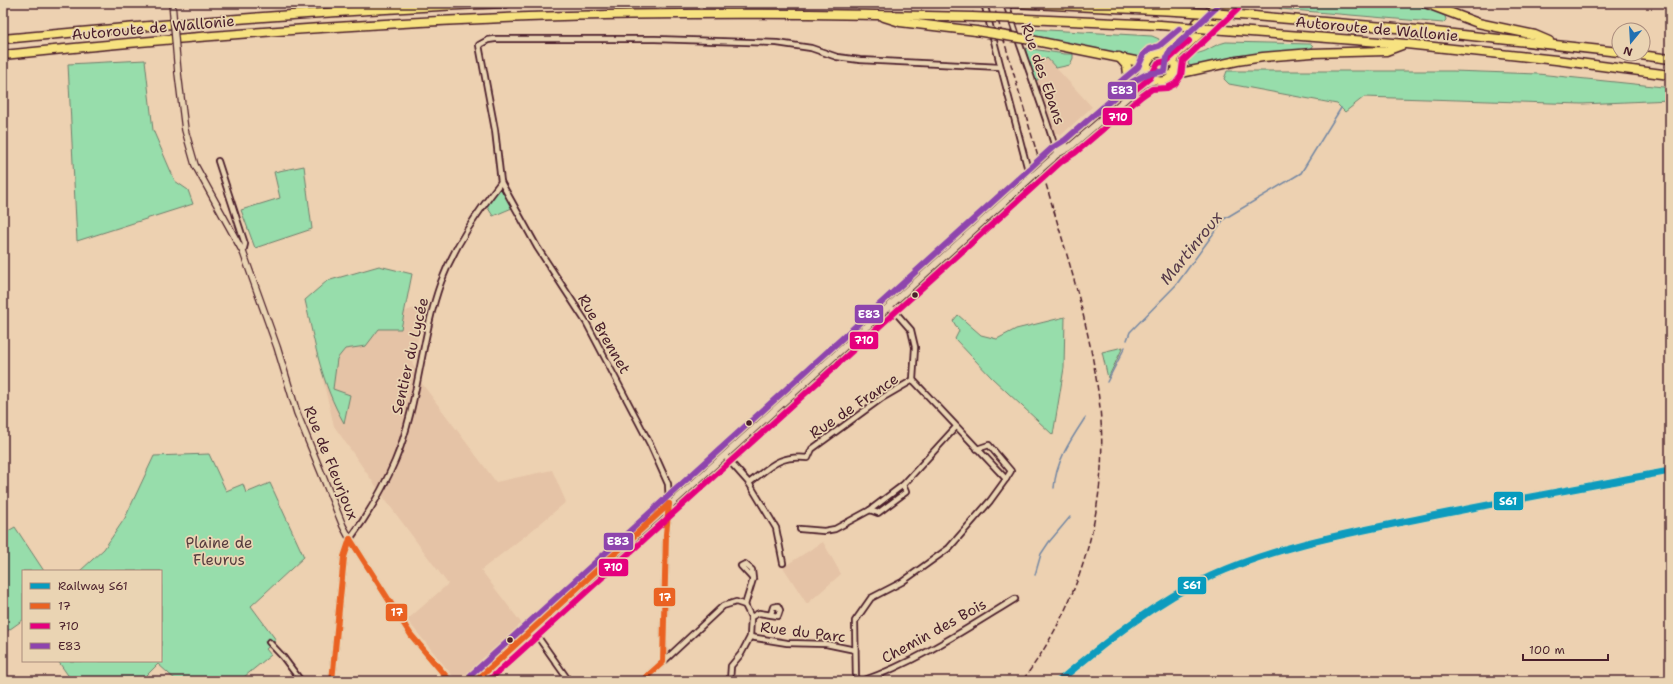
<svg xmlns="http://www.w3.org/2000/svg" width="1673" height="684" viewBox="0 0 1673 684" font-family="'Shantell Sans',sans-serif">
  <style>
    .built { fill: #e5c3a6 }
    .green { fill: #97ddab; stroke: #707e6b }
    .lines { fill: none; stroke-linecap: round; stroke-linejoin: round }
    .stream { stroke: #7588a3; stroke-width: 1.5 }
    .minor-casing { stroke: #4a1f2b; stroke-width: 8 }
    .tertiary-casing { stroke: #4a1f2b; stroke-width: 8 }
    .secondary-casing { stroke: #4a1f2b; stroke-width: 9 }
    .primary-casing { stroke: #4a1f2b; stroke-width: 10 }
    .motorway-casing { stroke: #4a1f2b; stroke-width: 11 }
    .minor { stroke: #ead4b3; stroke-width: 4.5 }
    .tertiary { stroke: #ead4b3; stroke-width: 5.5 }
    .secondary { stroke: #ead4b3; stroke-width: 6 }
    .primary { stroke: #f7e281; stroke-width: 7 }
    .motorway { stroke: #f7e281; stroke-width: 8 }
    .rail { stroke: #4a1f2b; stroke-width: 1.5; stroke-dasharray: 6 3; stroke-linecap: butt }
    .tertiary-bridge-casing { stroke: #4a1f2b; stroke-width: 8; stroke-linecap: butt }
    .secondary-bridge-casing { stroke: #4a1f2b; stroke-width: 9; stroke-linecap: butt }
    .motorway-bridge-casing { stroke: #4a1f2b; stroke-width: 11; stroke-linecap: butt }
    .tertiary-bridge { stroke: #ead4b3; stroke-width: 5.5 }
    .secondary-bridge { stroke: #ead4b3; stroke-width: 6 }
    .motorway-bridge { stroke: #f7e281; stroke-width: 8 }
    .bus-1-casing { stroke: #ead4b3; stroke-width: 9 }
    .bus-2-casing { stroke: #ead4b3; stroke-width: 9 }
    .bus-3-casing { stroke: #ead4b3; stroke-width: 9 }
    .bus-1 { stroke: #ea6222; stroke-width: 6 }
    .bus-2 { stroke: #e5007d; stroke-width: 6 }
    .bus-3 { stroke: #8e44ad; stroke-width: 6 }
    .rail-1-casing { stroke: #ead4b3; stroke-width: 10 }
    .rail-1 { stroke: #079bbe; stroke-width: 7 }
    .bus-dot { fill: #4a1f2b; stroke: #ead4b3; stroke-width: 1.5 }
    .labels { text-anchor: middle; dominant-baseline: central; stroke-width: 3.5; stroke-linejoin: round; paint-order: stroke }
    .street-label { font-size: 15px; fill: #4a1f2b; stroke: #ead4b3 }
    .park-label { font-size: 15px; fill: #563c3e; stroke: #ead4b3 }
    .water-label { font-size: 16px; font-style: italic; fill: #553949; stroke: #ead4b3 }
    .line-badge { stroke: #ead4b3; stroke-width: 1.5 }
    .badge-label { font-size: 11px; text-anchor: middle; font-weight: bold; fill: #fff }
  </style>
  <rect width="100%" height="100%" fill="#edd1b1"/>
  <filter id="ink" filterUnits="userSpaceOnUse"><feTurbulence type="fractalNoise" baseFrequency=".025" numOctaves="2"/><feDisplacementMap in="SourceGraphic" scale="8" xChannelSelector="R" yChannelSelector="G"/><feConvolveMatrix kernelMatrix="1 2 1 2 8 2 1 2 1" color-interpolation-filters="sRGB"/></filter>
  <g filter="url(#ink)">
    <g class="built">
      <polygon points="1047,58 1092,107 1060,136 1058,133 1051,135 1035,84 1039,78 1036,67"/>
      <polygon points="426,307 412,362 423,385 496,482 552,470 566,502 530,532 481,570 525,628 462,681 457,681 407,620 448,584 387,502 334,426 323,380 338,342 378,320 415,308"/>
      <polygon points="823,542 841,574 807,604 783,567"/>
    </g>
    <g class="green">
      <polygon points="1272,3 1418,3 1445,16 1446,20 1443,23 1281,9"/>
      <polygon points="1030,29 1152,36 1159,39 1159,47 1147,55 1144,59 1031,36"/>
      <path d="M1226 42 1311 44 1313 46 1312 48 1307 50 1192 67 1188 64C1192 51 1198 55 1207 50 1214 46 1218 44 1226 42Z"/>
      <polygon points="1025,48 1065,54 1073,54 1073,58 1070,65 1056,68 1047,58 1036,67 1039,78 1035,83"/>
      <circle cx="1161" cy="67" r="10"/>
      <polygon points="145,60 153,130 175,181 188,190 193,204 77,241 68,64"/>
      <polygon points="1227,71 1453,71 1538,74 1663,87 1670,87 1670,100 1582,104 1364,97 1345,112 1337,104 1229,84 1224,79"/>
      <polygon points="304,166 312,229 255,248 241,210 280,198 274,172"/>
      <polygon points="501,188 512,208 493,216 486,205"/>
      <path d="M379 266 412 274 401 329H379L366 346 345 349 337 359 333 389 350 395 344 423C321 383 315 344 305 300L327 281Z"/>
      <polygon points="958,315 981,335 997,339 1016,329 1065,317 1064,368 1053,435 992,378 955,339 959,331 953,321"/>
      <polygon points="1123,347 1108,378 1102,352"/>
      <polygon points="209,454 226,491 243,484 246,493 270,483 304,557 251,606 276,640 266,649 271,655 239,681 236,679 234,681 177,681 158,664 141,681 72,681 58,661 161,661 161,571 80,571 104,549 125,518 154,456"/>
      <polygon points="15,527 44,571 23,571 23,620 3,634 3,534"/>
    </g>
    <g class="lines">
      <g class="stream">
        <polyline points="1127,340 1130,332 1176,285 1224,219 1301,173 1341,108"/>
        <polyline points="1107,382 1125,347"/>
        <path d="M1054 488C1056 461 1070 441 1085 418"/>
        <polyline points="1035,575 1041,554 1049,542 1070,517"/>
      </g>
      <defs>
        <g id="minor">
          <polyline points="984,3 1030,178"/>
          <path d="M1006 3C1022 54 1042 103 1057 154"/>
          <polyline points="218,161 245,244 243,252"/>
          <polyline points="977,449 989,445 1011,471 1006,479"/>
          <polyline points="725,456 749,483 776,528 783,563"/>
          <path d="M749 483C771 466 779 455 808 458L812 449 882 398 913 380"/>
          <polyline points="669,504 668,484 651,446 586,322 537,247 501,182 495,130 479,45 488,40 495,39 655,39 777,43 811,48 837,57 860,60 1000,67"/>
          <polyline points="870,510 878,513 906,492 903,485"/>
          <polyline points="800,529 824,531 835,529 870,510 903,485 956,427"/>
          <path d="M350 539C368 515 383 489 395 461 419 404 420 340 441 282 455 245 477 213 501 182"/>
          <polyline points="745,605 753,579 752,570 745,564 741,566 753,579"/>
          <polyline points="751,617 759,613 778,616 780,610 778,606 773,607 771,614"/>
          <polyline points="533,630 569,681"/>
          <polyline points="269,642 283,657 301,681"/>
          <polyline points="663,662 723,606 736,602 745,605 751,617 750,637"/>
          <polyline points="730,681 731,666 741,654 750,637 787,643 826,644 855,650"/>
          <polyline points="856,681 855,621 871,598 902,582 949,548 990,501 1006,479 913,380 915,347 911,330 890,306"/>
          <path d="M862 681C917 662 966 629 1015 599"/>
        </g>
        <g id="tertiary">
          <polyline points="178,73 185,130 195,165 243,252 277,347 297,413 343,526 350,539 411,635 450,681"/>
          <polyline points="332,681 344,557 350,539"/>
          <polyline points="642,681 663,662 666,534 669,505"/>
        </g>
        <g id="secondary">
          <polyline points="1057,154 1070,147 1137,89 1149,82 1156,80"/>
          <polyline points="1052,159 1057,154 1065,142 1140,76 1147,65"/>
          <polyline points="476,681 1035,174"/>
        </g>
        <g id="primary">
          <circle cx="1161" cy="67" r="14"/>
          <polyline points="1162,54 1218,3"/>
          <polyline points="1173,62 1178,54 1233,3"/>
        </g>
        <g id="motorway">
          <polyline points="1012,3 1176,11"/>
          <polyline points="1425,3 1478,23 1535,35 1549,41"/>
          <polyline points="1254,16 1408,29 1619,52"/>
          <polyline points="884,17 900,22 976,31"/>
          <polyline points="1026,19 1160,25"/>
          <polyline points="1237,31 1406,44 1556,60 1670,75"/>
          <path d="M3 39C170 23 338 10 506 3"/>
          <polyline points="1031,40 1135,61 1147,65"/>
          <polyline points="1633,54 1670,59"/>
          <path d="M3 55C177 37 353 24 528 17 676 12 824 13 972 17"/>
          <polyline points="1119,57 1127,66 1128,74"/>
          <polyline points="1172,75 1237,61 1263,57 1312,53 1386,51 1402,45"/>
        </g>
      </defs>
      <use href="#minor" class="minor-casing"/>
      <use href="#tertiary" class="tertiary-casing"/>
      <use href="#secondary" class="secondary-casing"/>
      <use href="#primary" class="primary-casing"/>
      <use href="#motorway" class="motorway-casing"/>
      <use href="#minor" class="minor"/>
      <use href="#tertiary" class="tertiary"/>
      <use href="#secondary" class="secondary"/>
      <use href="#primary" class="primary"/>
      <use href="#motorway" class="motorway"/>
      <path class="rail" d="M993 3C1013 71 1033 140 1053 208 1072 271 1091 334 1099 399 1111 499 1083 601 1022 681"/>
      <defs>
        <polyline id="tertiary-bridge" points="172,3 178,73"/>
        <polyline id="secondary-bridge" points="1035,174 1052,159"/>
        <g id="motorway-bridge">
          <polyline points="1176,11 1254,16"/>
          <polyline points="972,17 1026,19"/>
          <polyline points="1160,25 1237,31"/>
          <polyline points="976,31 1031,40"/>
        </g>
      </defs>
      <use href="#tertiary-bridge" class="tertiary-bridge-casing"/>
      <use href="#secondary-bridge" class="secondary-bridge-casing"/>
      <use href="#motorway-bridge" class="motorway-bridge-casing"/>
      <use href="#tertiary-bridge" class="tertiary-bridge"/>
      <use href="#secondary-bridge" class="secondary-bridge"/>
      <use href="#motorway-bridge" class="motorway-bridge"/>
      <defs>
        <g id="bus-1">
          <polyline points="350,539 411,635 450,681"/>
          <polyline points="332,681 344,557 350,539"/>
          <polyline points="476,681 669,504"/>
          <polyline points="642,681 663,662 666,534 669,504"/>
        </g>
        <g id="bus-2">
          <polyline points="1130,94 1150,78 1158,63 1167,61 1189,41"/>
          <polyline points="488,681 1062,161 1075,153 1142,96 1152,89 1167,88 1175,84 1181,76 1183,61 1238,9"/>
        </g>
        <g id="bus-3">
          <polyline points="1120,82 1138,67 1144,54 1149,49 1159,46 1179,29"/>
          <polyline points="471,675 1052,148 1065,140 1132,82 1147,74 1165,71 1167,57 1170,51 1221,3"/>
        </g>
      </defs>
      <use href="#bus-1" class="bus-1-casing"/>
      <use href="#bus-2" class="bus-2-casing"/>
      <use href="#bus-3" class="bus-3-casing"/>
      <use href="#bus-1" class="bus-1"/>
      <use href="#bus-2" class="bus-2"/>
      <use href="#bus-3" class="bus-3"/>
      <defs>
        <path id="rail-1" d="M1059 681C1106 642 1154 602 1211 576 1270 549 1334 536 1398 523 1488 504 1579 488 1670 471"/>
      </defs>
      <use href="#rail-1" class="rail-1-casing"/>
      <use href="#rail-1" class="rail-1"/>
    </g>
  </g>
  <g class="bus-dot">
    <circle cx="915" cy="295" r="3.5"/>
    <circle cx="749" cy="423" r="3.5"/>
    <circle cx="510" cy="640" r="3.5"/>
  </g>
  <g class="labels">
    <g class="street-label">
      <text transform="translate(153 28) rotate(-5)">Autoroute de Wallonie</text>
      <text transform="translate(1377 29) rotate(5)">Autoroute de Wallonie</text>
      <text transform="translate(1043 74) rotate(71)">Rue des Ebans</text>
      <text transform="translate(604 334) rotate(60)">Rue Brennet</text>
      <text transform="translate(410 356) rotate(-77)">Sentier du Lycée</text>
      <text transform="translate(854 406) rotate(-34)">Rue de France</text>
      <text transform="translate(331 463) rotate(68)">Rue de Fleurjoux</text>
      <text transform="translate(934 631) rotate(-29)">Chemin des Bois</text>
      <text transform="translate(803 632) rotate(7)">Rue du Parc</text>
    </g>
    <g class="park-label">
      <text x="219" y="543">Plaine de<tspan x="219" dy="17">Fleurus</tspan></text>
    </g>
    <g class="water-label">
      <text transform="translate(1191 248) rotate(-51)">Martinroux</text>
    </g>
  </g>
  <g class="line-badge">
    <rect x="1107" y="81" width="30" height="19" rx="4" fill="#8e44ad"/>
    <rect x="1102" y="107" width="31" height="19" rx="4" fill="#e5007d"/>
    <rect x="854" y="304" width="30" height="20" rx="4" fill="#8e44ad"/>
    <rect x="849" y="331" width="30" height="19" rx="4" fill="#e5007d"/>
    <rect x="1493" y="491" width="31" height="20" rx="4" fill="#079bbe"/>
    <rect x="603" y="532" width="31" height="19" rx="4" fill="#8e44ad"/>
    <rect x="598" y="558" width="31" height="19" rx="4" fill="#e5007d"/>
    <rect x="1177" y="576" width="30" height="19" rx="4" fill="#079bbe"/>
    <rect x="653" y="587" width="23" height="20" rx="4" fill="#ea6222"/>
    <rect x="385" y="603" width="23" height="19" rx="4" fill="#ea6222"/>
  </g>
  <g class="badge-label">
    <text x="1122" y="94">E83</text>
    <text x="1118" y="121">710</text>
    <text x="869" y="318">E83</text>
    <text x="864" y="344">710</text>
    <text x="1508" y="505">S61</text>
    <text x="618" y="545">E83</text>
    <text x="613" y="571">710</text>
    <text x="1192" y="589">S61</text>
    <text x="665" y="601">17</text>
    <text x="397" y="616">17</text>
  </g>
  <rect width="1673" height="684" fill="none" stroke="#ead4b3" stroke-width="16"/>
  <rect x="8" y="8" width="1657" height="668" fill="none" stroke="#4a1f2b" stroke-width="1.5" filter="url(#ink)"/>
  <rect x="22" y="570" width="140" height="92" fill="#ead4b3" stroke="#aa8c7d"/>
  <rect x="30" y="583" width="20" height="6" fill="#079bbe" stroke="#aa8c7d"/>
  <text x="58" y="590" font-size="12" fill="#4a1f2b">Railway S61</text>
  <rect x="30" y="603" width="20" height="6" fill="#ea6222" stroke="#aa8c7d"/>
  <text x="58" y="610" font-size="12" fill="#4a1f2b">17</text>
  <rect x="30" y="623" width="20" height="6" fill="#e5007d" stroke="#aa8c7d"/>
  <text x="58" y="630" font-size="12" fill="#4a1f2b">710</text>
  <rect x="30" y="643" width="20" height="6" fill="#8e44ad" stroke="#aa8c7d"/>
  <text x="58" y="650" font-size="12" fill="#4a1f2b">E83</text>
  <g transform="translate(1631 42) rotate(198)"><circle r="19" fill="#ead4b3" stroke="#aa8c7d"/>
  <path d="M0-3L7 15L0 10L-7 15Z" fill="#1f6fb2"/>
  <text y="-6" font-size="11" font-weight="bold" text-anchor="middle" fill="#4a1f2b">N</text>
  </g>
  <path d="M1523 654v6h85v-6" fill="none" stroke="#4a1f2b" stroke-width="2"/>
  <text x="1529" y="654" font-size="12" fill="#4a1f2b" stroke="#ead4b3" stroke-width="3" paint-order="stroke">100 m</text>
</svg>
